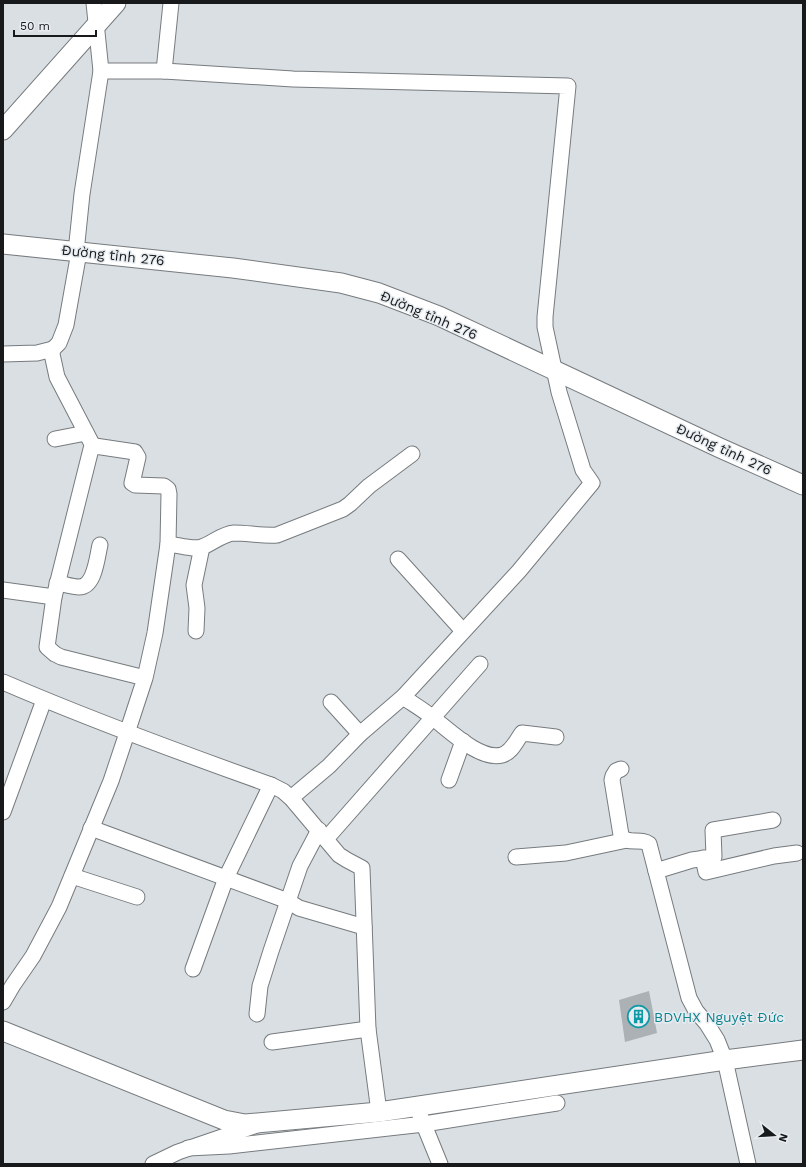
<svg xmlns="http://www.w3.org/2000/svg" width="806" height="1167" viewBox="0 0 806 1167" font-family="'Work Sans',sans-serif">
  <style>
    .building { fill: #acb1b5 }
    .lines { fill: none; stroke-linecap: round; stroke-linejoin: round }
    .minor-casing { stroke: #767b7e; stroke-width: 17 }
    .major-casing { stroke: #767b7e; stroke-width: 21 }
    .minor { stroke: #fff; stroke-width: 15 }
    .major { stroke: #fff; stroke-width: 19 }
    .labels { text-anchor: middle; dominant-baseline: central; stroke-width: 3; stroke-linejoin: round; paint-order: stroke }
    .street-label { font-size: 14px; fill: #18191b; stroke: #e7ecf0 }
    .culture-label { font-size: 14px; fill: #0d838f; stroke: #e7ecf0; text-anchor: start }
  </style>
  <rect width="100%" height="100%" fill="#dadfe3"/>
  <polygon class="building" points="649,991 657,1033 625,1042 619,1000"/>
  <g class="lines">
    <defs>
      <g id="minor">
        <polyline points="101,71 164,71 293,79 568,86 545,317 545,327 559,392 583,470 592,483 519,571 403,697 360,734 329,766 291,798"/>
        <polyline points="164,71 171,3"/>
        <polyline points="76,252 82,194 101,71 94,3"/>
        <polyline points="79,252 66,325 59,343 53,349 52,354 57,377 93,446"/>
        <polyline points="3,354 37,353 53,349"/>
        <polyline points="55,439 86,433"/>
        <path d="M168 544C178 545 193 550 202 547 213 543 222 534 234 533 248 533 262 536 277 535L343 509 350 504 369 486 412 454"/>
        <polyline points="398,559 463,631"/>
        <path d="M57 583C64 584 72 587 79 587 95 587 97 557 100 545"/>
        <polyline points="3,590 54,597"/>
        <polyline points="196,631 197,608 194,585 202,547"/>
        <path d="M3 682C91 720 181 753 271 785L283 791 291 798 339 855 347 860 362 868 368 1029 379 1112"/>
        <path d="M403 697C413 704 424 710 433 718 449 730 480 761 502 755 512 752 516 741 522 733L556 737"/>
        <polyline points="331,702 360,734"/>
        <path d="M621 769 616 771 613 776 612 780 621 835C626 846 641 837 649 844L689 998 696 1011 707 1024 717 1040 725 1060 748 1164"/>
        <polyline points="449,780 463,741"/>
        <polyline points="3,812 44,700"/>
        <polyline points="91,828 288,901 299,908 364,927"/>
        <polyline points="326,839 480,664"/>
        <polyline points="516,857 566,853 627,840"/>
        <polyline points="703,858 706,872 774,856 797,853"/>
        <polyline points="656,871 692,860 714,857 713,830 773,820"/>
        <polyline points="72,876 137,897"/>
        <polyline points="193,969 226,878 271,785"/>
        <polyline points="3,1002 13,985 33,956 59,907 111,781 127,733 145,678 155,633 168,544 169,494 168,489 164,486 135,485 132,483 138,457 135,452 95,446 91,449 54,597 47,647 55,654 61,657 145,678"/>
        <polyline points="257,1014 260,986 271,951 300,866 319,830"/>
        <polyline points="272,1042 368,1029"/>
        <polyline points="420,1115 440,1164"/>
        <polyline points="188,1148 229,1146 424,1124 557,1103"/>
        <polyline points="153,1164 178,1152 257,1125"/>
      </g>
      <g id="major">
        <polyline points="3,130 116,3"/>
        <polyline points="3,244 233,268 341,283 379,293 439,316 720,448 803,485"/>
        <polyline points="3,1031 224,1120 245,1124 379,1112 725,1060 803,1050"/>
      </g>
    </defs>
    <use href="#minor" class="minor-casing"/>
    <use href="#major" class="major-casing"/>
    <use href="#minor" class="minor"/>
    <use href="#major" class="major"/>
  </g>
  <defs>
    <symbol id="building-ring" viewBox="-11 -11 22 22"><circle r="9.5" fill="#e7ecf0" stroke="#0f9aa8" stroke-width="1.5"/><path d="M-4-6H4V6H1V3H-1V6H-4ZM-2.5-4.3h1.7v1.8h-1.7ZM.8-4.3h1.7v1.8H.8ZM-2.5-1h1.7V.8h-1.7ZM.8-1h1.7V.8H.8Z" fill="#0f9aa8"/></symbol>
  </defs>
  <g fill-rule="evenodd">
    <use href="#building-ring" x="626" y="1004" width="25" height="25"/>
  </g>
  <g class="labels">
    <g class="street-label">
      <text transform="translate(113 255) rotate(6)">Đường tỉnh 276</text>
      <text transform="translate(429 315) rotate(23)">Đường tỉnh 276</text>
      <text transform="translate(724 449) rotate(25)">Đường tỉnh 276</text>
    </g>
    <g class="culture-label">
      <text x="654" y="1017">BDVHX Nguyệt Đức</text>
    </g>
  </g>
  <rect width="806" height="1167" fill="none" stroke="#18191b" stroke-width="8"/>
  <g transform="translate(774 1135) rotate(107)" stroke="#e7ecf0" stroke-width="3" paint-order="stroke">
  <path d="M0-3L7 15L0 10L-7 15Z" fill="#18191b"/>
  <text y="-6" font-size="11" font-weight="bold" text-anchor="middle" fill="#18191b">N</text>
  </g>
  <path d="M14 30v6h82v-6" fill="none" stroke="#18191b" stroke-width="2"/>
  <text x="20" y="30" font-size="12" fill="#18191b" stroke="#e7ecf0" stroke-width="3" paint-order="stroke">50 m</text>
</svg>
